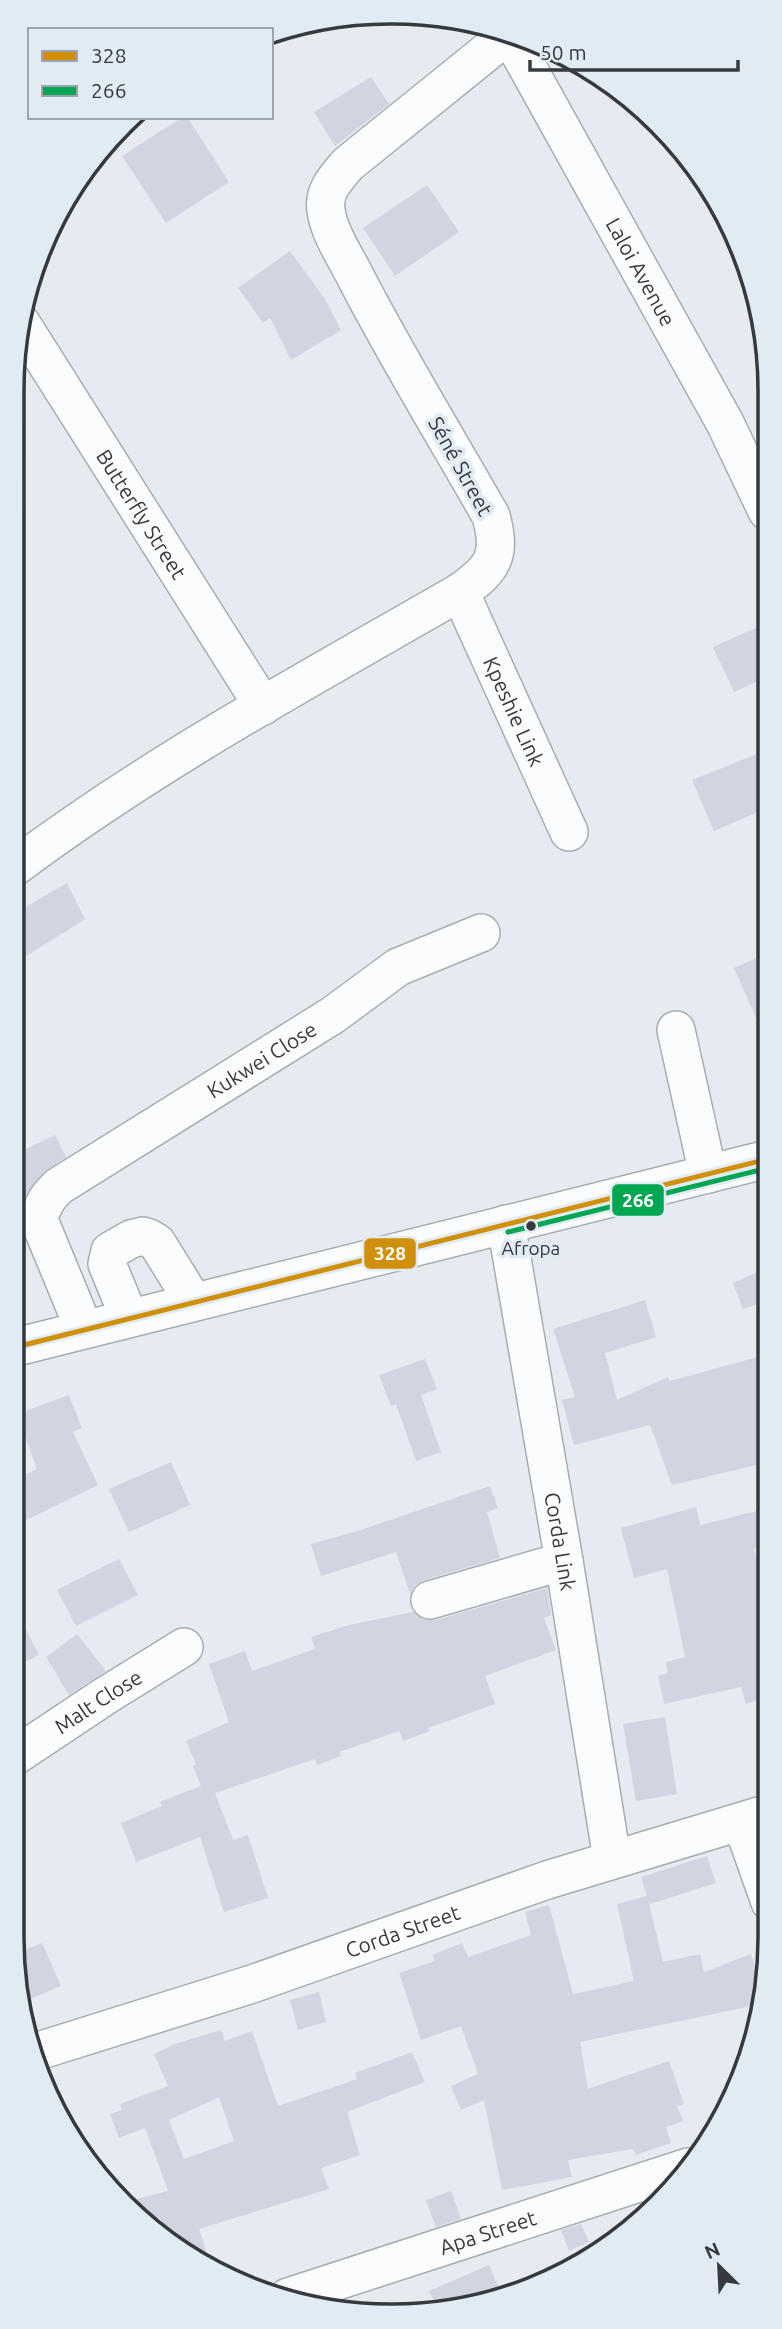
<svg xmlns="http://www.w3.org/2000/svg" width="782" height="2329" viewBox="0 0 782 2329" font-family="Ubuntu,sans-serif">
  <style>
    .building { fill: #d3d4e2; fill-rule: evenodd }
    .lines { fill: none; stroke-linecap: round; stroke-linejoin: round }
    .minor-casing { stroke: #a8adb0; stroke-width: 40 }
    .minor { stroke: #fbfcfd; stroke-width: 37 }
    .bus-1-casing { stroke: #e1ebf4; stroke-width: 10 }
    .bus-2-casing { stroke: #e1ebf4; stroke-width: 10 }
    .bus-1 { stroke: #d0900c; stroke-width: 5 }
    .bus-2 { stroke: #00a651; stroke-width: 5 }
    .bus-dot { fill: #363a3e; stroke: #e1ebf4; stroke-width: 2.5 }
    .labels { text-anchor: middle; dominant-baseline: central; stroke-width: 7; stroke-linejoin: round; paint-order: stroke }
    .bus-label { font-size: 19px; fill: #363a3e; stroke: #e1ebf4 }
    .street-label { font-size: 21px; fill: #363a3e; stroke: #e1ebf4 }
    .rim { fill: none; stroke: #363a3e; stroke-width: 3.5 }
    .line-badge { stroke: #e1ebf4; stroke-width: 2.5 }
    .badge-label { font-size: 19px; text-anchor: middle; font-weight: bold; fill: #fff }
  </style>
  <rect width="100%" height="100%" fill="#e5ebf0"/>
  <g class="building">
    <polygon points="371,77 389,104 335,146 314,112"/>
    <polygon points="183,117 187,117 229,182 166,223 122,156"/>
    <polygon points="427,185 459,232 395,276 363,228"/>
    <polygon points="290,251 325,299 341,330 291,360 270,318 263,323 238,288"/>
    <polygon points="767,623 767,677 734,692 713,647"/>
    <polygon points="767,750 767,808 714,831 692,780"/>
    <polygon points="67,883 85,919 12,965 12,915"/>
    <polygon points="768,953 768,1045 734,968"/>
    <polygon points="55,1135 66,1157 45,1171 26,1195 12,1202 12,1156"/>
    <polygon points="760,1271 768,1289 768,1301 743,1309 733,1283"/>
    <polygon points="645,1300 656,1337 605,1353 617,1400 668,1377 670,1381 769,1354 769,1462 672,1485 650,1425 574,1445 562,1400 575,1397 553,1329"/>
    <polygon points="425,1359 437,1389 421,1395 441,1452 416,1461 396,1404 391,1406 379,1375"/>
    <polygon points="69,1395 82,1428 73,1432 98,1485 12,1527 12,1481 37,1469 17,1414"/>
    <polygon points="171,1462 190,1505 129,1532 109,1489"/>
    <polygon points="490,1486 498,1508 487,1512 500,1558 424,1580 415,1585 410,1594 396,1552 321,1576 311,1544 361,1530"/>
    <polygon points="696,1507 700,1525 769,1508 769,1545 754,1549 769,1597 769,1612 762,1614 769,1639 769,1696 746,1704 741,1687 664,1704 658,1676 668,1673 666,1662 685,1657 667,1569 634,1578 621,1528"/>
    <polygon points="119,1559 138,1595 76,1626 57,1590"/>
    <polygon points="547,1588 551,1615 544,1618 556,1650 485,1676 495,1704 428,1728 430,1731 403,1741 399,1731 339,1752 341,1756 317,1765 315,1759 215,1793 233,1840 248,1835 268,1898 224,1912 200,1837 136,1862 121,1823 162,1806 160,1802 201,1786 193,1766 196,1764 186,1741 229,1722 209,1664 245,1651 252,1671 315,1649 311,1637 349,1625 413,1612 424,1620 436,1620"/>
    <polygon points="12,1603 39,1655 12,1669"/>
    <polygon points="77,1634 106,1671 69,1695 46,1657"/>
    <polygon points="665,1717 677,1794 636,1801 623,1724"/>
    <polygon points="707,1856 716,1883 650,1904 648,1899 663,1962 700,1954 704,1972 751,1954 763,1987 761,2004 580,2042 588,2089 669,2061 684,2104 677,2106 683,2121 666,2127 671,2143 636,2155 633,2149 568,2160 572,2177 502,2190 484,2100 461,2110 451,2086 478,2074 461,2026 421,2040 399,1973 435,1961 432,1955 462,1943 468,1957 531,1935 525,1912 549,1905 573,1994 634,1981 617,1904 647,1896 641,1877"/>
    <polygon points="42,1943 61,1986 25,2001 15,1954"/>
    <polygon points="319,1992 326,2022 298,2030 290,2000"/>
    <path d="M221 2030 225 2041 252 2031 278 2106 357 2079 355 2073 412 2052 425 2082 347 2112 360 2155 321 2168 329 2189 199 2229 212 2269 164 2232 160 2218 149 2221 125 2202 168 2191 145 2128 119 2138 110 2114 122 2110 120 2104 168 2086 154 2054 175 2044ZM219 2097 234 2141 184 2159 169 2120Z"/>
    <polygon points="451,2191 461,2219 436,2227 426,2200"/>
    <polygon points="581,2224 589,2242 569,2251 561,2230"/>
    <polygon points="489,2265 503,2297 489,2304 437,2307 429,2291"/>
  </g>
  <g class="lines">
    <defs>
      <g id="minor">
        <path id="s1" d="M21 323 263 706"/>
        <path id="s2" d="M460 592 569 832"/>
        <path id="s3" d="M12 869C153 763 309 679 460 592 493 569 502 556 491 516 446 437 398 359 356 278 346 257 329 234 326 210 323 191 336 178 348 164L509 34 725 423 767 511"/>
        <polyline points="676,1030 708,1174"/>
        <path id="s4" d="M506 1224 564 1561 612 1859"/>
        <polyline points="129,1317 107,1264 110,1251 131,1239 143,1236 149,1238 157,1243 193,1301"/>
        <path id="s5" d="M84 1329 39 1220C42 1205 48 1196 59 1186L333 1015 398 967 481 933"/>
        <polyline points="12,1348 768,1159"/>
        <polyline points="430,1600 564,1561"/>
        <path id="s6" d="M12 1758 105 1696 184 1647"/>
        <polyline points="742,1823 770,1902"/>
        <path id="s7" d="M35 2052 252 1984 547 1880 769 1813"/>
        <path id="s8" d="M288 2297 688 2167"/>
      </g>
    </defs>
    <use href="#minor" class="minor-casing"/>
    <use href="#minor" class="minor"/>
    <defs>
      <polyline id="bus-1" points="12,1348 768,1159"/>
      <polyline id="bus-2" points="508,1232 768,1168"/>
    </defs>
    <use href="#bus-1" class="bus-1-casing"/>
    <use href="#bus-2" class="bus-2-casing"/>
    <use href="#bus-1" class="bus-1"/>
    <use href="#bus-2" class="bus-2"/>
  </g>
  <circle class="bus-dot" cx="531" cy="1226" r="6"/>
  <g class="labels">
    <g class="bus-label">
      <text x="531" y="1248">Afropa</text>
    </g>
    <g class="street-label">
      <text stroke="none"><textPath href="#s3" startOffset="1498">Laloi Avenue</textPath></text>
      <text transform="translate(461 466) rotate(61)">Séné Street</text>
      <text stroke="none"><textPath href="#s1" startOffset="226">Butterfly Street</textPath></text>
      <text stroke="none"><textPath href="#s2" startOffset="131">Kpeshie Link</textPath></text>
      <text stroke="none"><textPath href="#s5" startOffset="397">Kukwei Close</textPath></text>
      <text stroke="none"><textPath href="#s4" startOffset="322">Corda Link</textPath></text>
      <text stroke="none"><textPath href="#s6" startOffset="103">Malt Close</textPath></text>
      <text stroke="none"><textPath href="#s7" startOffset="387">Corda Street</textPath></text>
      <text stroke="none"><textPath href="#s8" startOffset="210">Apa Street</textPath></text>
    </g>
  </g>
  <path d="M0 0H782V2329H0ZM390 24H392A366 366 0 0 1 758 390V1938A366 366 0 0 1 392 2304H390A366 366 0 0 1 24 1938V390A366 366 0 0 1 390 24Z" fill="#e1ebf4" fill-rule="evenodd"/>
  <path class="rim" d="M390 24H392A366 366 0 0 1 758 390V1938A366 366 0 0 1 392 2304H390A366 366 0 0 1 24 1938V390A366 366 0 0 1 390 24Z"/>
  <g class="line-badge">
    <rect x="611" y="1183" width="54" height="34" rx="7" fill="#00a651"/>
    <rect x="363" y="1237" width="54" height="33" rx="7" fill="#d0900c"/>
  </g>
  <g class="badge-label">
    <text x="638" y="1207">266</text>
    <text x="390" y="1260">328</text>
  </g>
  <rect x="28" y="28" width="245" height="91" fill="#e1ebf4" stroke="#9da4ab" stroke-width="2"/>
  <rect x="42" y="51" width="35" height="10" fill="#d0900c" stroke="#9da4ab" stroke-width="2"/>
  <text x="91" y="63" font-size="21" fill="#363a3e">328</text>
  <rect x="42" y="86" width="35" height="10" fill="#00a651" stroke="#9da4ab" stroke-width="2"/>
  <text x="91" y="98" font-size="21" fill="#363a3e">266</text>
  <g transform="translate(719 2266) rotate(336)" stroke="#e1ebf4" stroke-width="5" paint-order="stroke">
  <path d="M0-5L12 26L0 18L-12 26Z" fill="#363a3e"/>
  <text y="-10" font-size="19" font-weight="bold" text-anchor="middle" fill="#363a3e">N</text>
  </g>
  <path d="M530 60v10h208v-10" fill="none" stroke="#363a3e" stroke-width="3.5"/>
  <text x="540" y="60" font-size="21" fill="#363a3e" stroke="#e1ebf4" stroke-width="5" paint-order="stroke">50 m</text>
</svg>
